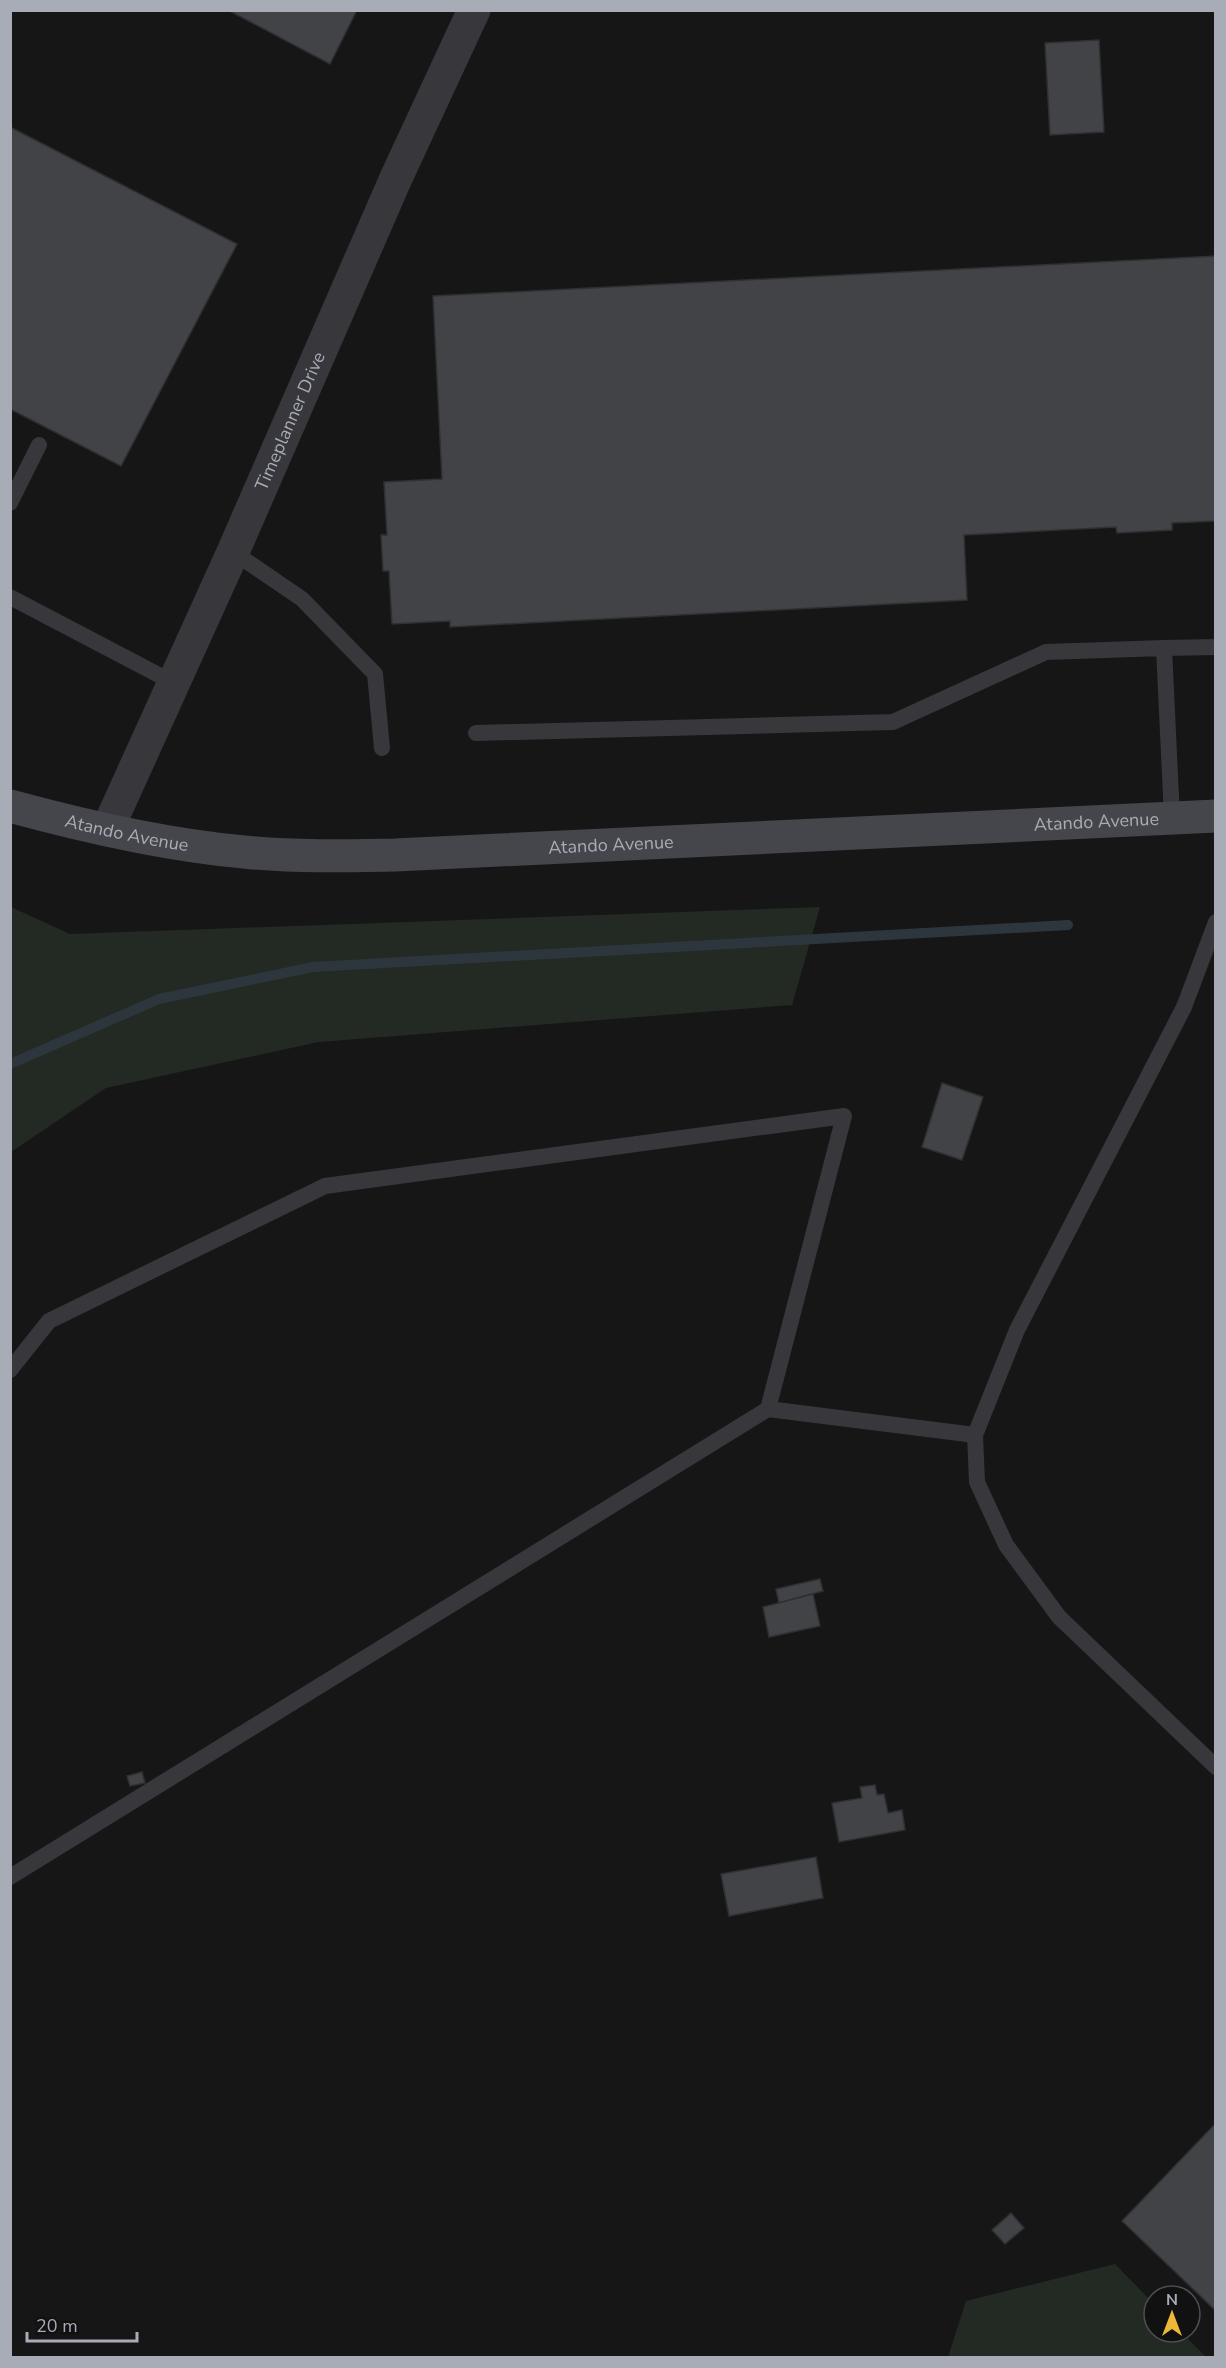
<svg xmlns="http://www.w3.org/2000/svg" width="1226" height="2368" viewBox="0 0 1226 2368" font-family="'Nunito Sans',sans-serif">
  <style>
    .green { fill: #222a23 }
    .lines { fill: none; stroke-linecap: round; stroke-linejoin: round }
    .stream { stroke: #2e363d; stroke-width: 10 }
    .building { fill: #424347; stroke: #303033; stroke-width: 1.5 }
    .lane { stroke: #37373c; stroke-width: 16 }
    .street { stroke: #37373c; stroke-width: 33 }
    .secondary { stroke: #45464c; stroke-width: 33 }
    .labels { text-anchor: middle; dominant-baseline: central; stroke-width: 6; stroke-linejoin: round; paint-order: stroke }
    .street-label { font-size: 18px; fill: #a8acb7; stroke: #111112 }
  </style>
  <rect width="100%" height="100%" fill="#161617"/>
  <g class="green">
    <polygon points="11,907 70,934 820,907 792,1005 319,1042 106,1088 11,1152"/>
    <polygon points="1115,2264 1154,2304 1154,2332 1181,2332 1206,2357 948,2357 966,2301"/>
  </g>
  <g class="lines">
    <polyline class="stream" points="10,1064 159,999 313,967 1068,925"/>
  </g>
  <g class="building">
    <polygon points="228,10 357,10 330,64"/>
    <polygon points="1099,40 1104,132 1050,135 1045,43"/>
    <polygon points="10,127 237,244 121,466 10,409"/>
    <polygon points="1216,256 1216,521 1172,523 1172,530 1117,533 1116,527 964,535 967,600 450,627 450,621 392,624 389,571 383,571 381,535 387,535 384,482 442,479 433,296"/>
    <polygon points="942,1083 983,1097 962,1160 922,1147"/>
    <polygon points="820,1579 823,1591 779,1603 776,1589"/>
    <polygon points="813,1594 820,1626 769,1637 763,1607"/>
    <polygon points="142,1772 145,1783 130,1786 127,1776"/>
    <polygon points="875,1785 877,1795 884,1794 888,1813 902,1810 905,1830 839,1842 832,1803 862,1798 860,1787"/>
    <polygon points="816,1857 823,1898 729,1916 721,1874"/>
    <polygon points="1216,2123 1216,2311 1122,2221"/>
    <polygon points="1011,2213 1024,2228 1005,2244 992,2230"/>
  </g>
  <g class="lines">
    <g class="lane">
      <polyline points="10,503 39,445"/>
      <polyline points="233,552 302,599 375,674 382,748"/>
      <polyline points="10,597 174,683"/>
      <polyline points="1164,648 1216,647"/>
      <polyline points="476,733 893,722 1046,652 1164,648 1172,818"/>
      <polyline points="1216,922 1184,1007 1017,1330 975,1435 977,1482 1006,1545 1059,1617 1216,1767"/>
      <polyline points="10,1370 49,1321 325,1186 844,1116 768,1409"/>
      <polyline points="10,1877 768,1409 975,1435"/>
    </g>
    <path class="street" id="s1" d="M107 830 233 552 396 178 474 10"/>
    <path class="secondary" id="s2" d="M10 806C87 827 165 845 244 852 294 857 345 856 395 855L1216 816"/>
  </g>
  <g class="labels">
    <g class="street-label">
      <text stroke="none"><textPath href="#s1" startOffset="448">Timeplanner Drive</textPath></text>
      <text stroke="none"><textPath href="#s2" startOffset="1092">Atando Avenue</textPath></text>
      <text stroke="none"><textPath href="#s2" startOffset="120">Atando Avenue</textPath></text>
      <text stroke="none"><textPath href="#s2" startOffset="606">Atando Avenue</textPath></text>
    </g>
  </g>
  <rect width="1226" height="2368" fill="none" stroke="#a8acb7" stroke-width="24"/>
  <g transform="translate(1172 2314)"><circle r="28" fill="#111112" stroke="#4d4f54" stroke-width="1.5"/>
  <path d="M0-4.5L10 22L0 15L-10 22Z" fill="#ecb839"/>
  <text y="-9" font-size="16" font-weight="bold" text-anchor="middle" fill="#a8acb7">N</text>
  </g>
  <path d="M27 2332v9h110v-9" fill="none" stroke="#a8acb7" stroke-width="3"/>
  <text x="36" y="2332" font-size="18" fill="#a8acb7" stroke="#111112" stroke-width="4.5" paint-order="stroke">20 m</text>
</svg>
